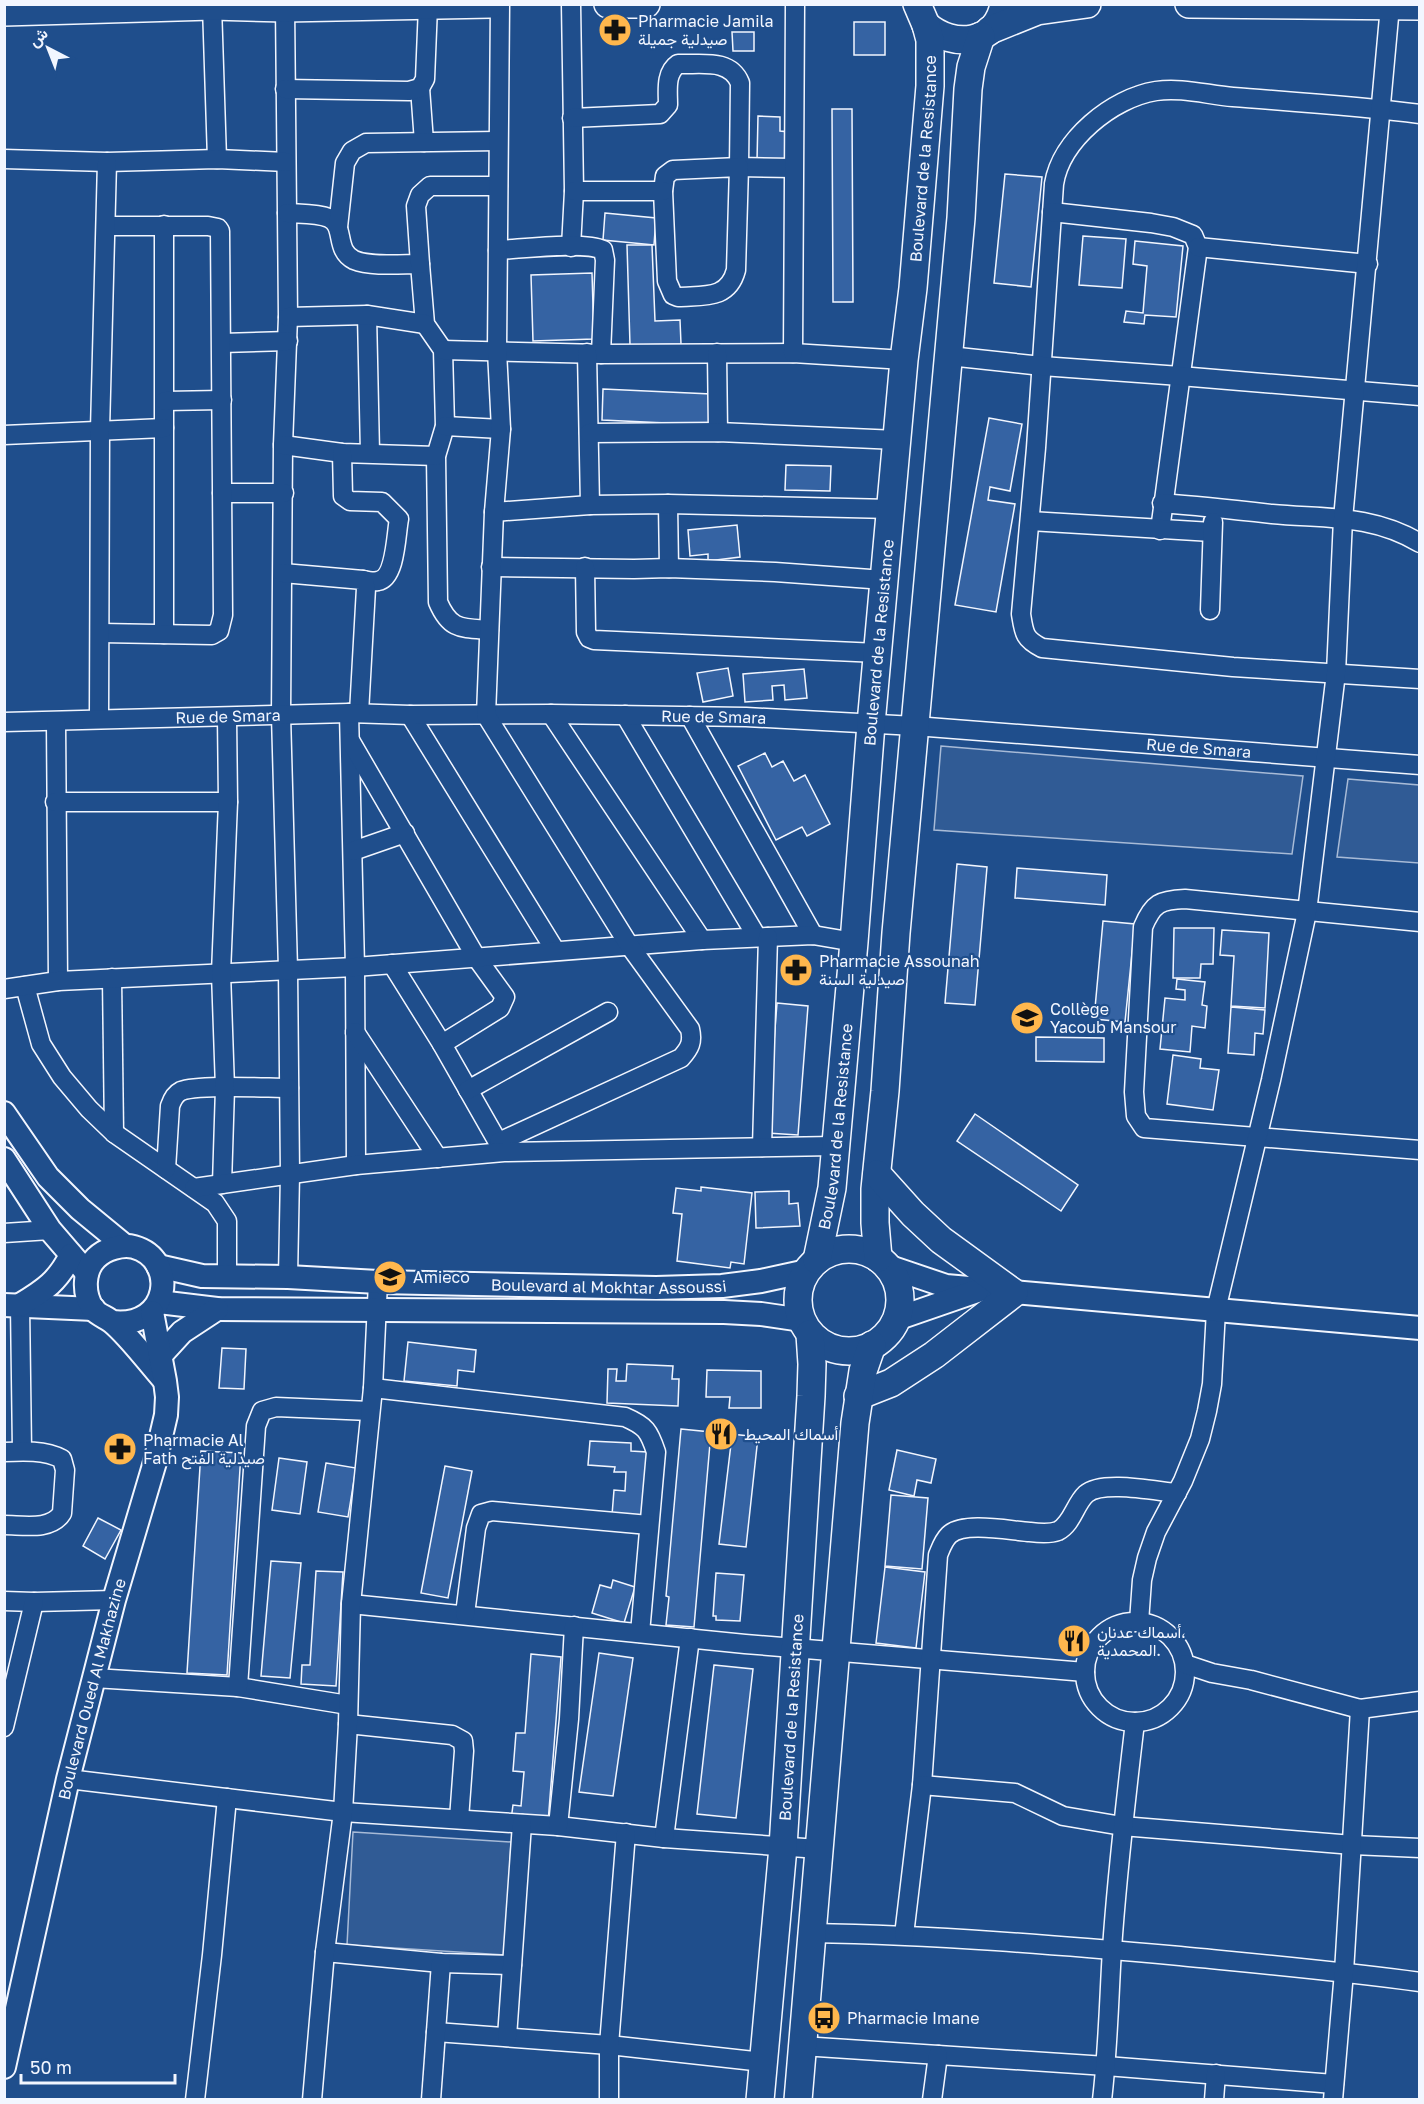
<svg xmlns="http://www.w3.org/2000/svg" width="1424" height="2104" viewBox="0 0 1424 2104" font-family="'Golos Text',Vazirmatn,sans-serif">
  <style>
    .green { fill: #305b95; stroke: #a8bbd7; stroke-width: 1.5 }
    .building { fill: #3563a3; stroke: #f2f6ff; stroke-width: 1.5 }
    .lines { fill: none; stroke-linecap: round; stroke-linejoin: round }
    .minor-casing { stroke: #f2f6ff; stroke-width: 21 }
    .tertiary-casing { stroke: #f2f6ff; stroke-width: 26 }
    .secondary-casing { stroke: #f2f6ff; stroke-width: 30 }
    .minor { stroke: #1f4e8c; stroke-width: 18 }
    .tertiary { stroke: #1f4e8c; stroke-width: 22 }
    .secondary { stroke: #1f4e8c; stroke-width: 27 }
    .labels { text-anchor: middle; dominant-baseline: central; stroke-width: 4.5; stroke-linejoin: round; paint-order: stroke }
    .poi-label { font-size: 16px; fill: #f2f6ff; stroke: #1f4e8c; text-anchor: start }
    .street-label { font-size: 16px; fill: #f2f6ff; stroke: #1f4e8c }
  </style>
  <rect width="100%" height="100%" fill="#1f4e8c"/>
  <g class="green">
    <polygon points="941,746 1303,776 1292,854 934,830"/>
    <polygon points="1348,779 1419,785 1419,863 1337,857"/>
    <polygon points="353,1832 511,1842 505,1955 347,1945"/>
  </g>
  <g class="building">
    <rect x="854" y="22" width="31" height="33"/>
    <polygon points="732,32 754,32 754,51 733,51"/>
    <polygon points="832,109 852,109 853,302 833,302"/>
    <polygon points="758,116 780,117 780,131 790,132 789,161 757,161"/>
    <polygon points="1005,174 1042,177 1031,287 994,283"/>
    <polygon points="605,213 656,218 654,245 603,240"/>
    <polygon points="1083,236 1126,239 1122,288 1079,285"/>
    <polygon points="1135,241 1183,246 1176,317 1145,315 1144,324 1124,322 1126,311 1143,313 1147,266 1133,264"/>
    <polygon points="627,245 652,245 655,321 680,320 681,344 630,345"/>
    <polygon points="592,273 594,339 533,341 531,275"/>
    <polygon points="603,389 711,394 710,425 602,420"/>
    <polygon points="989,418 1022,424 1010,491 990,487 988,500 1015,504 996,612 955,605"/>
    <polygon points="786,465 831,466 830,491 785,490"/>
    <polygon points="737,525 740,557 708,561 708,554 690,556 688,530"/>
    <polygon points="728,668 733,696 703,702 697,673"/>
    <polygon points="804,669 807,698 785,700 784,685 772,686 773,700 745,702 743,674"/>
    <polygon points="765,753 772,767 783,761 794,781 805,775 830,824 807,836 802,827 776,840 738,766"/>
    <polygon points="957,864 987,867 975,1005 945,1003"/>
    <polygon points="1017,868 1107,875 1105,905 1015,898"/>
    <polygon points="1103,921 1135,924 1125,1022 1094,1019"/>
    <polygon points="1174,928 1214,928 1213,964 1201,964 1200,978 1173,978"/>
    <polygon points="1222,930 1269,933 1265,1008 1231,1006 1234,956 1220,955"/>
    <polygon points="1177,979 1205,982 1202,1005 1207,1006 1205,1028 1192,1026 1190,1052 1160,1049 1165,998 1185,1000 1185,990 1176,989"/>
    <polygon points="777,1003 808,1006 798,1135 767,1133"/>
    <polygon points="1231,1007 1265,1010 1263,1034 1255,1033 1254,1055 1228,1053"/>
    <polygon points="1036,1037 1104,1038 1104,1062 1036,1061"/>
    <polygon points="1173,1055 1201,1059 1200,1068 1219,1070 1213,1110 1167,1104"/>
    <polygon points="975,1114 1078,1185 1061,1211 957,1141"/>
    <polygon points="701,1187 752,1193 744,1264 731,1262 730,1268 677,1261 682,1214 673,1213 676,1188 701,1191"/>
    <polygon points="789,1191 789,1204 798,1203 800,1226 756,1228 755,1192"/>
    <polygon points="408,1342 476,1350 474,1372 458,1370 457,1386 404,1381"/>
    <polygon points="222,1348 246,1349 244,1389 219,1388"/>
    <polygon points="627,1364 673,1366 672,1379 679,1379 678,1406 607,1403 608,1369 617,1369 616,1381 626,1381"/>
    <polygon points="707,1370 761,1371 761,1408 729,1408 730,1397 706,1397"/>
    <polygon points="681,1429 711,1432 694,1627 666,1625 669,1597 666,1596"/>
    <polygon points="722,1433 758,1437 746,1547 719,1544 731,1444 720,1443"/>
    <polygon points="590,1441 631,1443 631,1451 647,1452 643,1517 612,1515 614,1490 625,1491 626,1472 614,1472 615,1467 588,1465"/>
    <polygon points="897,1450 936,1459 931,1483 917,1480 914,1496 889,1490"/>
    <polygon points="201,1451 241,1453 227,1675 187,1673"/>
    <polygon points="279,1458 307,1462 300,1514 272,1510"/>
    <polygon points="326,1463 356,1468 348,1517 318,1512"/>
    <polygon points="445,1466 472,1471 448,1598 421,1593"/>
    <polygon points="891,1495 928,1498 922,1569 885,1566"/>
    <polygon points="98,1518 121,1530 105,1559 83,1546"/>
    <polygon points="271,1561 301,1563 290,1678 261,1676"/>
    <polygon points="885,1567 925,1572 916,1648 876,1643"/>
    <polygon points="316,1571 343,1572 336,1686 301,1684 302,1665 310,1665"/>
    <polygon points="716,1573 744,1575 740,1621 716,1620 716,1616 713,1616"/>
    <polygon points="613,1580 635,1587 624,1623 592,1613 600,1585 611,1588"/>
    <polygon points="599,1653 633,1658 613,1796 579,1792"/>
    <polygon points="531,1654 561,1657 548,1823 511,1820 513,1805 521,1806 524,1772 513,1771 516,1733 525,1733"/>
    <polygon points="714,1665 753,1669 736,1818 697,1814"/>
  </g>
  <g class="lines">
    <defs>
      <g id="minor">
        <polyline points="285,4 288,317 283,445 281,715 288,969 290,1174 288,1277"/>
        <polyline points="571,4 574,191 571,247"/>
        <polyline points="212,6 217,159"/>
        <polyline points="420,88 424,142"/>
        <polyline points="285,89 409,91 420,88 425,79 428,6"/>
        <path d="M1420 114C1358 106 1295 102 1233 97 1208 95 1181 87 1156 91 1112 98 1061 140 1054 184L1036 448 1021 614C1024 633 1024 639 1042 648L1233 667 1420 679"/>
        <path d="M572 118 660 114 668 105C668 91 665 73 678 64 701 65 730 58 740 83L739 167 793 168"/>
        <polyline points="4,159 107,162 217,159 286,162"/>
        <path d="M739 167 736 270C728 300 704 295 678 297L673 295 667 281 663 191 665 176 673 170Z"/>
        <polyline points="574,191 663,191"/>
        <polyline points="1052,212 1151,223 1173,227 1193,235 1198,247 1160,530"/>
        <path d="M287 213C300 214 317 213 329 218 346 226 334 250 354 260 371 267 402 264 420 264L425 324 443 350 445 426 436 456 438 602C450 630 461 628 489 630"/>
        <polyline points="164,225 164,634"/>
        <polyline points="338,227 345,163 352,151 366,143 498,141"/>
        <polyline points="1198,247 1368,264"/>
        <path d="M498 250C521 249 584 241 603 250L605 260 601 354"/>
        <polyline points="420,264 416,206 420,195 430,186 498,186"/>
        <polyline points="367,315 370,453"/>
        <polyline points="288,317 367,315 425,324"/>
        <polyline points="222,343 288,341"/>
        <polyline points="443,350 601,354 793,353 904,360"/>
        <polyline points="587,353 590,505"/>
        <polyline points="717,353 718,432"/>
        <polyline points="793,353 795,4"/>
        <polyline points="949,356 1042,366 1180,376 1420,396"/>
        <polyline points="165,401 222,400"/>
        <polyline points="445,426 501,429"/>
        <polyline points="589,433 718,432 897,440"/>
        <polyline points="4,435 164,428"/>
        <polyline points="283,445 342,453 436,456"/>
        <path d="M342 453 343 496 350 501 382 502 399 519C396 533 396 578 378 581 374 582 368 581 363 580"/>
        <polyline points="222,493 284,493"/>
        <path d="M1162 503C1199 506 1236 510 1272 514 1325 519 1371 514 1420 543"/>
        <polyline points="668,504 669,568"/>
        <polyline points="494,512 590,505 668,504 891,509"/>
        <polyline points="1030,521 1212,532"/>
        <polyline points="491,567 634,569 669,568 775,572 884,580"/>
        <polyline points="585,567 586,632 589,638 594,640 878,653"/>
        <polyline points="283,573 363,580 366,588 359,713"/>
        <polyline points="1210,610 1213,522"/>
        <polyline points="101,633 212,635 219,631 223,615 220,231 218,228 208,226 107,226"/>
        <polyline points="349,713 355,967 356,1165"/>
        <polyline points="551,714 702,940"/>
        <polyline points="410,715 555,950"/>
        <polyline points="625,715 757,937"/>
        <polyline points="690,716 813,935"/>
        <polyline points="99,718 100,430 107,162"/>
        <path id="s1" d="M4 722 349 713 410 715 551 714 746 717 915 726 1420 765"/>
        <polyline points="56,722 58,981"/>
        <polyline points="351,742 476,957 505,997 500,1008 442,1044 503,1151"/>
        <polyline points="55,802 228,802"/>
        <polyline points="353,851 405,833"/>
        <path d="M1420 922 1185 899C1160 900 1153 903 1143 927L1134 1092 1136 1116 1144 1128 1420 1150"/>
        <polyline points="392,964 442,1044"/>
        <polyline points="112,978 114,1133"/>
        <polyline points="25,986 41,1044 62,1077 89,1109 114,1133 215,1203 227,1221 227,1276"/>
        <polyline points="4,989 58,981 355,967 702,940 813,935 854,942"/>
        <polyline points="355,1032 438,1158"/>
        <polyline points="468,1090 608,1012"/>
        <path d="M499 1142 681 1058C690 1048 693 1042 690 1029L629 945 486 715 494 512 501 429 497 351 500 4"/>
        <polyline points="762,1147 768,937"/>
        <path d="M166 1169 170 1106C172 1100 175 1094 181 1091 199 1084 267 1088 289 1088"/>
        <polyline points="222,1184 225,1088 221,973 228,802 227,717"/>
        <polyline points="194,1188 356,1165 504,1152 834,1146"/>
        <polyline points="4,1233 50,1230"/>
        <polyline points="20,1305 22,1451"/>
        <path d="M373 1388 625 1417C646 1426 649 1431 656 1452L640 1633"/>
        <path d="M4 1452C23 1451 45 1450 62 1459L65 1470 62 1513C51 1531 23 1525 4 1525"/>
        <polyline points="4,1601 34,1602 114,1600"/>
        <polyline points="351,1604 745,1644 1085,1672"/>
        <polyline points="465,1614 476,1528 481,1514 492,1511 649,1525"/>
        <polyline points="1139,1622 1142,1580 1147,1558 1156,1532 1183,1481 1200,1439 1207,1411 1212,1384 1216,1310 1271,1080 1307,912 1336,673 1343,519 1390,6"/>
        <circle cx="1135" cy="1672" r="50"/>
        <polyline points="1185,1664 1212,1673 1251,1680 1360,1709 1420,1701"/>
        <polyline points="94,1678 238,1687 348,1705"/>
        <polyline points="238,1687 256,1426 262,1411 276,1407 370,1411"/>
        <polyline points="348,1724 452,1735 463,1741 464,1751 459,1819"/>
        <polyline points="4,1727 34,1602"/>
        <polyline points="68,1779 343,1812 558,1826 664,1838 819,1849"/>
        <path d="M922 1785 938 1555C941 1548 943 1541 949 1535 964 1521 1011 1531 1030 1532 1038 1533 1050 1534 1058 1531 1072 1524 1075 1504 1086 1494 1102 1480 1155 1491 1177 1493"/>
        <polyline points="558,1826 569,1719 574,1626"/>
        <polyline points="664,1838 690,1638"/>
        <path d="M812 1933C935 1935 1057 1945 1180 1956 1260 1964 1340 1971 1420 1982"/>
        <polyline points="904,1935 922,1785 1015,1793 1063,1816 1122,1826 1353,1845 1420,1848"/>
        <polyline points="325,1952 441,1963 512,1965"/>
        <polyline points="436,2032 609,2045 763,2062"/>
        <polyline points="507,2037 522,1824"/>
        <polyline points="802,2046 1106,2066 1334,2084"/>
        <polyline points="195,2100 212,1955 227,1798"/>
        <polyline points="312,2100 325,1952 343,1812 348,1724 351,1604 373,1388 378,1282"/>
        <polyline points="431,2100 441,1963"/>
        <polyline points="609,2100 609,2045 626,1833"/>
        <polyline points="932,2100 938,2055"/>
        <path d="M1102 2100C1108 2050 1109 1999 1112 1949 1117 1873 1126 1798 1135 1722"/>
        <polyline points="1214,2100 1216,2074"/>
        <polyline points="1333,2100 1344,1972 1360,1709"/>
      </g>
      <g id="tertiary">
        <polyline points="4,1113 48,1177 80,1209 125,1246"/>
        <polyline points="4,1159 50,1230 87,1273"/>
        <path id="s2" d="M158 1266 202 1276 288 1277 378 1282 656 1288 722 1286 761 1281 807 1271"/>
        <polyline points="887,1266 946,1286 1420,1328"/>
        <polyline points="159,1302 217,1309 724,1312 761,1314 802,1320"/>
        <polyline points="4,1305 94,1309"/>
        <path d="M20 1305C45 1290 58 1281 71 1255"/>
        <polyline points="896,1319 977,1291"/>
        <path d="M112 1322C171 1329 178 1259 134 1247 122 1244 105 1249 96 1258 83 1271 83 1294 93 1309 98 1315 106 1317 112 1322 128 1335 149 1363 164 1380"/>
        <polyline points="160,1356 182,1332 217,1309"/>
        <path id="s3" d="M4 2067 68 1779 114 1600 155 1462 166 1415 167 1397 165 1381 152 1312"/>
      </g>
      <g id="secondary">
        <polyline points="608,4 646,4"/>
        <polyline points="1189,4 1420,6"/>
        <polyline points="4,12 212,6 285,8 491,4"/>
        <path d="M926 25C953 49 997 45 1004 4"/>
        <polyline points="990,30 1037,11 1087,4"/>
        <circle cx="849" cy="1300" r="51"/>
        <polyline points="878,1258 875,1223 875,1189 885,1091 896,933 961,218 968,89 971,67 981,36"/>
        <path id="s4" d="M817 1260 832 1188 854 942 871 724 904 360 913 288 930 86V40L926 25 917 4"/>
        <polyline points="858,1396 891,1383 934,1355 1014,1293 941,1240 913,1214 877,1174"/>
        <path id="s5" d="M760 2100 783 1847 811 1396 812 1364 810 1334"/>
        <polyline points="798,2100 855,1423 863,1371 872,1345"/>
      </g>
    </defs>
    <use href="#minor" class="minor-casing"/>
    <use href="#tertiary" class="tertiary-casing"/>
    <use href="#secondary" class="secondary-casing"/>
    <use href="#minor" class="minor"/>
    <use href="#tertiary" class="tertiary"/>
    <use href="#secondary" class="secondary"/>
  </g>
  <defs>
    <symbol id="pharmacy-disc" viewBox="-11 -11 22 22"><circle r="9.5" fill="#ffb74d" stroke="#1f4e8c"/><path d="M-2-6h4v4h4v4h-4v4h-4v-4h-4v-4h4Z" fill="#111"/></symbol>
    <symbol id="school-disc" viewBox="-11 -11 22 22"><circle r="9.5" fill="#ffb74d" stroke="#1f4e8c"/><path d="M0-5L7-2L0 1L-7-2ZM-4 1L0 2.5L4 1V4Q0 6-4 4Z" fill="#111"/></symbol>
    <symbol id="restaurant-disc" viewBox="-11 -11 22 22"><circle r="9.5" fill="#ffb74d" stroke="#1f4e8c"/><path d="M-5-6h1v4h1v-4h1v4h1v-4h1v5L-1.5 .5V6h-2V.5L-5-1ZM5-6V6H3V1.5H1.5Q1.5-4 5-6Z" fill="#111"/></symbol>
    <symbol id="bus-disc" viewBox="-11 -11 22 22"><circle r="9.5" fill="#ffb74d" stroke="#1f4e8c"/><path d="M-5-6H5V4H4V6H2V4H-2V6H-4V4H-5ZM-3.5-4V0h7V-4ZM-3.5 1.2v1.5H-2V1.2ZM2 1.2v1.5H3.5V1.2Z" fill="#111"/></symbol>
  </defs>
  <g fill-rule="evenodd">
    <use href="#pharmacy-disc" x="596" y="11" width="38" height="38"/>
    <use href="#pharmacy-disc" x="777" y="951" width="38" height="38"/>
    <use href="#school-disc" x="1008" y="999" width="38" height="38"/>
    <use href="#school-disc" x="371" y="1258" width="38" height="38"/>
    <use href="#restaurant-disc" x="702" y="1415" width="38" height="38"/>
    <use href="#pharmacy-disc" x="101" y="1430" width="38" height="38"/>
    <use href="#restaurant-disc" x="1055" y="1622" width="38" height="38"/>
    <use href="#bus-disc" x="805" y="1999" width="38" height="38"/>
  </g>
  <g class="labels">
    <g class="poi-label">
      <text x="638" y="21">Pharmacie Jamila<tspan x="638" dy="18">صيدلية جميلة</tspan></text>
      <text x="819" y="961">Pharmacie Assounah<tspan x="819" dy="18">صيدلية السنة</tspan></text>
      <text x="1050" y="1009">Collège<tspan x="1050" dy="18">Yacoub Mansour</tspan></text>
      <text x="413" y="1277">Amieco</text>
      <text x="744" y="1434">أسماك المحيط</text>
      <text x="143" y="1440">Pharmacie Al<tspan x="143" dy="18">Fath صيدلية الفتح</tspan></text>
      <text x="1097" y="1632">أسماك عدنان،<tspan x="1097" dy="18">المحمدية.</tspan></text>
      <text x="847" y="2018">Pharmacie Imane</text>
    </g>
    <g class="street-label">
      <text stroke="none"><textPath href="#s4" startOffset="1107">Boulevard de la Resistance</textPath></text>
      <text stroke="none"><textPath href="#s4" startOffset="621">Boulevard de la Resistance</textPath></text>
      <text stroke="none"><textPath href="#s1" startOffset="224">Rue de Smara</textPath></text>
      <text stroke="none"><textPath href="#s1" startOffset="710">Rue de Smara</textPath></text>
      <text stroke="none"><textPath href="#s1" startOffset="1196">Rue de Smara</textPath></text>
      <text stroke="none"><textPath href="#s4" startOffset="135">Boulevard de la Resistance</textPath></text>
      <text stroke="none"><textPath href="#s2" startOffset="452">Boulevard al Mokhtar Assoussi</textPath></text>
      <text stroke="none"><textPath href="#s3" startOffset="388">Boulevard Oued Al Makhazine</textPath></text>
      <text stroke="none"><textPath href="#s5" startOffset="384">Boulevard de la Resistance</textPath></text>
    </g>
  </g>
  <rect width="1424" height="2104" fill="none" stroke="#f2f6ff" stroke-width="12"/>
  <g transform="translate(48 48) rotate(318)" stroke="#1f4e8c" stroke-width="4.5" paint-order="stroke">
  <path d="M0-4.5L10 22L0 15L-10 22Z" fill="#f2f6ff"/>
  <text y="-9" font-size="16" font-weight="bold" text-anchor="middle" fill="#f2f6ff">ش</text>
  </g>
  <path d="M21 2074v9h154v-9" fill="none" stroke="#f2f6ff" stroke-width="3"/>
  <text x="30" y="2074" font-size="18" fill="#f2f6ff" stroke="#1f4e8c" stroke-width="4.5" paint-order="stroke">50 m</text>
</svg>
